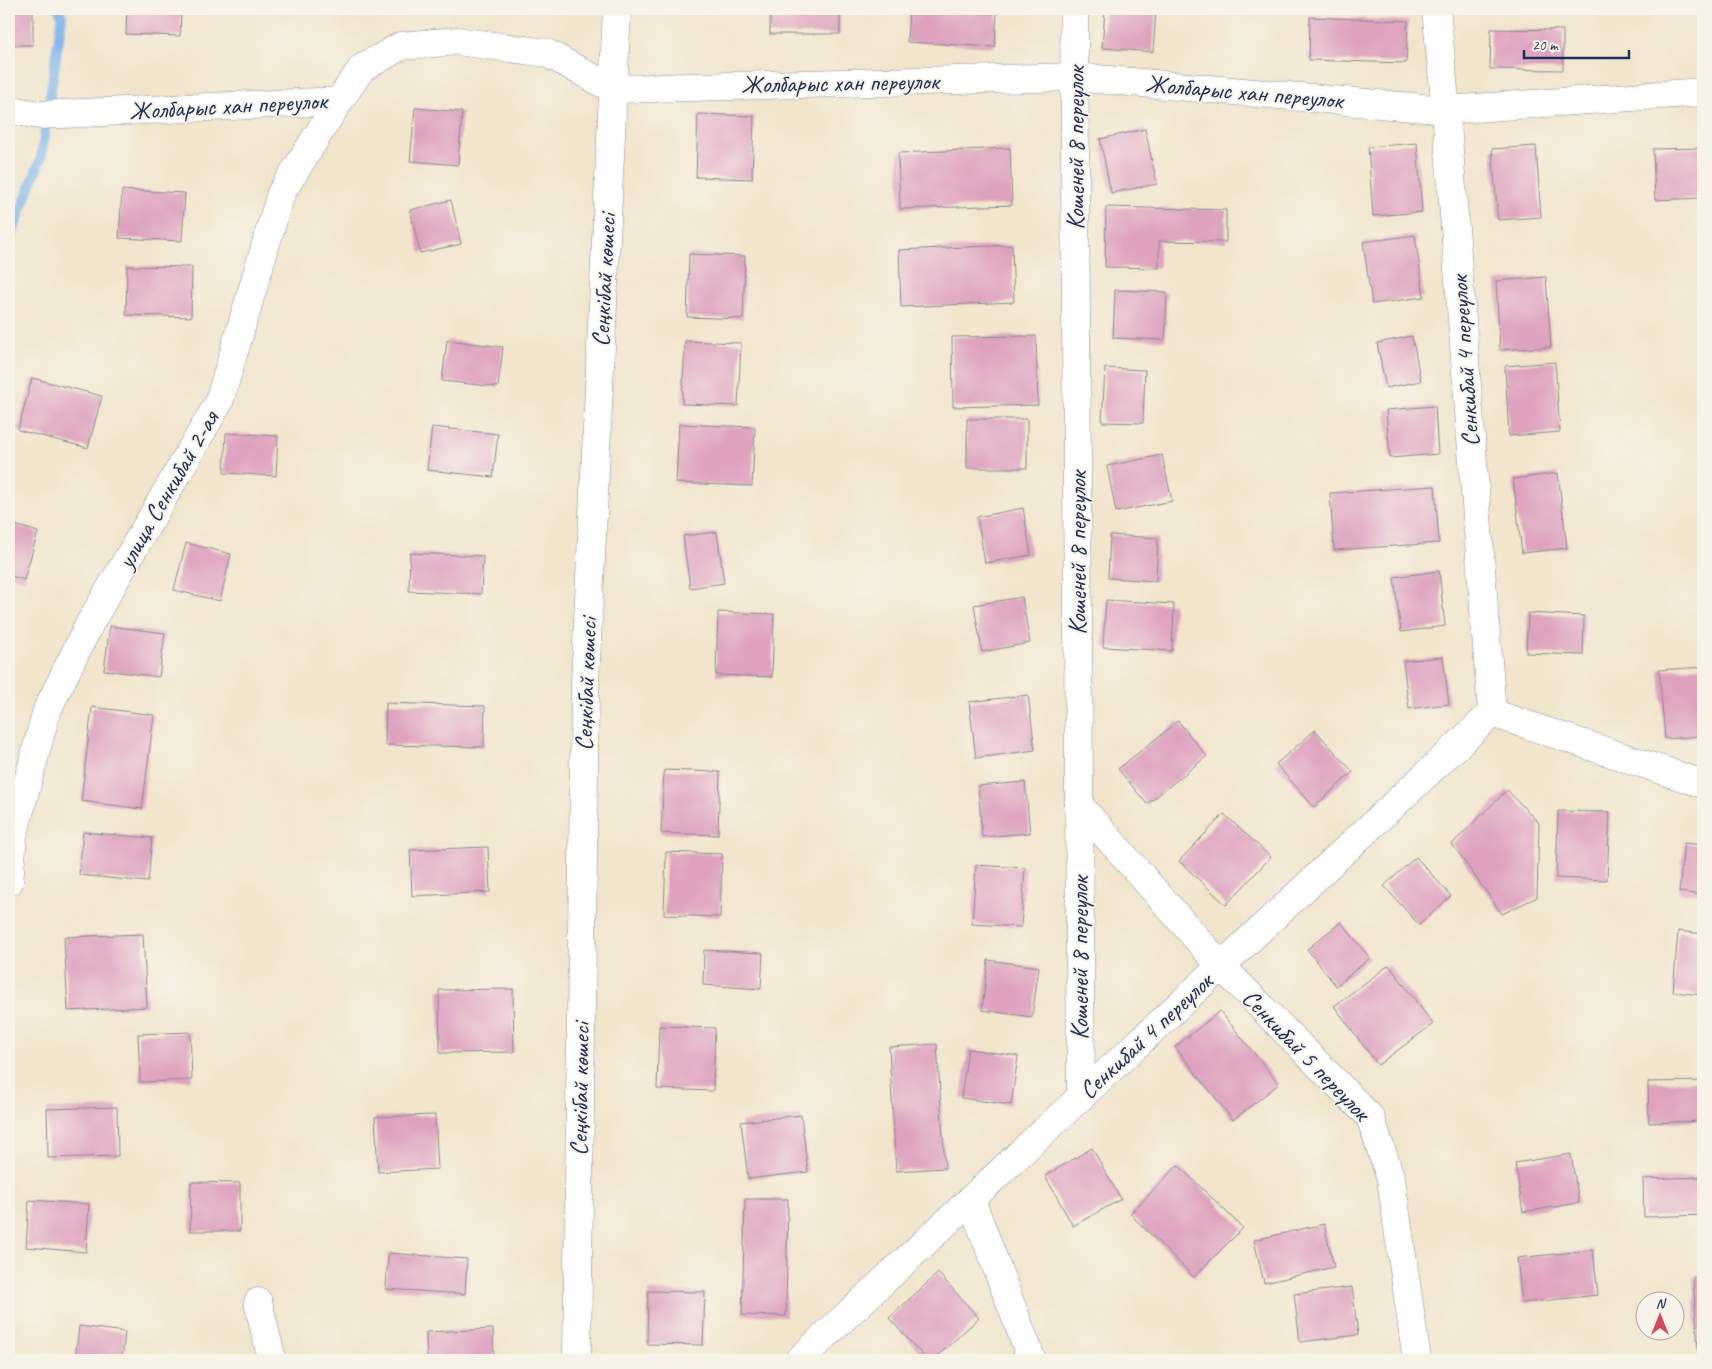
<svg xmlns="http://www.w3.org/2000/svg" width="1712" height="1369" viewBox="0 0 1712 1369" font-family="Caveat,sans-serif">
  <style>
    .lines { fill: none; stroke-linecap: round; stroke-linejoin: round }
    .stream { stroke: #7db3ec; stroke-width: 10 }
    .building { fill: #dea2bf }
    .minor-casing { stroke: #868a94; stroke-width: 29 }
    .minor { stroke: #fff; stroke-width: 28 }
    .labels { text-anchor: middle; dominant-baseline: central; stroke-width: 4; stroke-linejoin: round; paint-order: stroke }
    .street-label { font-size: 25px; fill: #1b2f5e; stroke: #f7f3e8 }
  </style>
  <rect width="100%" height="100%" fill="#f7f3e8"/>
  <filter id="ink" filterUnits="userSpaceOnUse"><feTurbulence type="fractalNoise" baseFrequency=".02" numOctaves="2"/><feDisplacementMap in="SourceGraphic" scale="10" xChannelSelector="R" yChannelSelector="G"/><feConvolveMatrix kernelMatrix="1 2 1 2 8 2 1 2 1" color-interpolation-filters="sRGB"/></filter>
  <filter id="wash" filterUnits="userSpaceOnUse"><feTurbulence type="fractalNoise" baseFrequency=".0096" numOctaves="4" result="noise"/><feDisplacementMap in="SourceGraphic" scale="20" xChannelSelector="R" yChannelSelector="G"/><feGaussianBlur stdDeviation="1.12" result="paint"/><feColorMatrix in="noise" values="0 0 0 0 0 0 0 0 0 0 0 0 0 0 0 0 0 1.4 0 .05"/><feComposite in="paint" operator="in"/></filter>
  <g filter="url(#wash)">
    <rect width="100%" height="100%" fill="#f1e5cb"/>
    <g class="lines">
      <polyline class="stream" points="9,242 41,158 62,16 59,9"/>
    </g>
    <g id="blocks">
      <g class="building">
        <rect x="9" y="9" width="24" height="36"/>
        <polygon points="127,9 181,9 180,36 126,34"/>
        <rect x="770" y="9" width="70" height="25"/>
        <polygon points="909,9 997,9 995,47 907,42"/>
        <polygon points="1105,9 1156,9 1153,52 1102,48"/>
        <polygon points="1310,17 1408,21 1406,63 1309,60"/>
        <polygon points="1491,29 1563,30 1563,70 1490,69"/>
        <polygon points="415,108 462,112 458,165 410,161"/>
        <polygon points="698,114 754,116 752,179 696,177"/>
        <polygon points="1145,129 1157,184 1111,193 1100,139"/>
        <polygon points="1417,143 1422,212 1373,216 1368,147"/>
        <polygon points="1536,146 1541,217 1498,220 1492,149"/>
        <polygon points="1010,148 1012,205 900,209 898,153"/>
        <polygon points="1703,148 1703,198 1655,200 1653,149"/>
        <polygon points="122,190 185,193 182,241 119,238"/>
        <polygon points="451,200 461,244 420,253 410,210"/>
        <polygon points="1106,207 1226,210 1226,242 1159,241 1159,268 1105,267"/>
        <polygon points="1415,235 1424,297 1372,304 1363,242"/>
        <polygon points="1012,245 1014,302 901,307 899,250"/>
        <polygon points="689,254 745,256 743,319 687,317"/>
        <polygon points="127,266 192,267 191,317 126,315"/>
        <polygon points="1546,277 1551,347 1500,350 1496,281"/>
        <polygon points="1115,290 1167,292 1165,340 1113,338"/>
        <polygon points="1036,336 1038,405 953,407 952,337"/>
        <polygon points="1412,336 1421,381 1386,388 1377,343"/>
        <polygon points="447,340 503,347 498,387 442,381"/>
        <polygon points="685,341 741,343 738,406 682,404"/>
        <polygon points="1555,362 1560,432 1509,436 1505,366"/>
        <polygon points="1105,368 1145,370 1143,423 1102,422"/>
        <polygon points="32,378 102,396 88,448 18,430"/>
        <polygon points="1435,406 1438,454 1390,458 1386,410"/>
        <rect x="967" y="419" width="60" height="49"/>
        <polygon points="679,424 755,427 752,486 676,483"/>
        <polygon points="432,427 498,434 493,477 427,470"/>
        <polygon points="226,433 278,436 276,476 224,473"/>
        <polygon points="1162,455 1172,501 1116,512 1107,466"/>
        <polygon points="1558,473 1567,548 1522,553 1513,479"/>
        <polygon points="1435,486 1439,543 1334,550 1330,493"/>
        <polygon points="1023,508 1031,555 985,563 977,517"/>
        <polygon points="9,523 38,532 24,580 9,575"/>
        <polygon points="717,532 724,583 690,588 683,536"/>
        <polygon points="1110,535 1158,538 1156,581 1108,578"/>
        <polygon points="186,543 231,554 220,601 174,590"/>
        <polygon points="410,553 483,556 481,594 409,591"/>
        <polygon points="1439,571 1445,626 1401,632 1394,577"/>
        <polygon points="1022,597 1030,643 982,652 974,605"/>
        <polygon points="1106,600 1174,604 1172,651 1103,647"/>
        <polygon points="718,612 774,614 772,677 716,675"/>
        <polygon points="1528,613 1584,616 1583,655 1526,653"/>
        <polygon points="110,626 165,633 159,677 104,670"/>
        <polygon points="1443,657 1449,704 1409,709 1403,661"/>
        <polygon points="1703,667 1703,736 1665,739 1659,670"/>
        <polygon points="1028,695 1035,750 976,758 969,702"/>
        <polygon points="386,703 485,706 484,747 385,745"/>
        <polygon points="92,707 154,715 142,809 81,801"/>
        <polygon points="1178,721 1207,756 1147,804 1118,769"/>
        <polygon points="1315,730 1353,772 1314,807 1276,764"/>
        <polygon points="664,770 720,772 718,835 661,833"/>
        <polygon points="1025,782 1030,833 982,837 978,786"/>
        <polygon points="1507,790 1539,823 1537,897 1502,914 1452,844"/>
        <polygon points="1558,811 1610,812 1607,880 1556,878"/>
        <polygon points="1224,814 1271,857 1226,905 1179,861"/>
        <polygon points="83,832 152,838 148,882 79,875"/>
        <polygon points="1684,843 1703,845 1703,895 1679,892"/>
        <polygon points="488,847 490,892 412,896 410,850"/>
        <polygon points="666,852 722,854 720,917 664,915"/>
        <polygon points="1416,857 1451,896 1419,925 1384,886"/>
        <polygon points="976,865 1025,868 1021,927 972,924"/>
        <polygon points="1341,922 1370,958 1336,986 1307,949"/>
        <polygon points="1678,931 1703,934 1703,995 1673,992"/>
        <polygon points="143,934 147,1007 68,1011 64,937"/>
        <polygon points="704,950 763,953 761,989 703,985"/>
        <polygon points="988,960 1039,967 1032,1017 982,1010"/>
        <polygon points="1389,965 1433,1024 1378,1065 1334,1006"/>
        <polygon points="513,989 514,1052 440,1053 439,990"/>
        <polygon points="1220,1011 1279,1084 1233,1120 1175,1047"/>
        <polygon points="659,1026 715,1028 713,1091 657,1089"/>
        <polygon points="190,1032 192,1080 140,1082 138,1034"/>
        <polygon points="937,1044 945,1168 896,1171 889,1047"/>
        <polygon points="968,1049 1018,1056 1011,1105 961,1098"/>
        <polygon points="1703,1081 1703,1121 1649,1123 1648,1082"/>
        <polygon points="117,1107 118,1156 48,1158 47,1109"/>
        <polygon points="435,1115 438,1169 378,1172 375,1117"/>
        <polygon points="801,1115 808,1172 748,1179 741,1122"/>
        <polygon points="1092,1148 1121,1199 1073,1226 1045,1176"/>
        <polygon points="1571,1154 1579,1203 1523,1212 1515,1163"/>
        <polygon points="1178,1165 1243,1228 1194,1277 1130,1214"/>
        <polygon points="1703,1177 1703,1215 1644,1217 1643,1179"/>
        <polygon points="191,1182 240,1183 240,1231 190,1231"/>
        <polygon points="745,1199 788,1199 786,1316 742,1315"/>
        <polygon points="29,1200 89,1204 86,1252 26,1247"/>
        <polygon points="1324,1224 1334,1267 1264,1283 1254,1240"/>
        <polygon points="1593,1250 1598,1295 1522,1303 1517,1258"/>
        <polygon points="388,1253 467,1259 465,1294 386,1289"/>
        <polygon points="938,1273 979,1318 933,1360 927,1360 889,1318"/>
        <polygon points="1693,1277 1703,1277 1703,1348 1698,1349"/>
        <polygon points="1352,1287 1358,1335 1300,1342 1294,1294"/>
        <polygon points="648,1291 705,1292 703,1345 647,1344"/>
        <polygon points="79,1326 125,1332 122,1360 75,1360"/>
        <polygon points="493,1329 494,1360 427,1360 426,1332"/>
        <polygon points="212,1356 225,1360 210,1360"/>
      </g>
    </g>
  </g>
  <g filter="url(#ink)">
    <use href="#blocks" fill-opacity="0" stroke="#868a94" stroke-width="1"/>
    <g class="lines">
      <defs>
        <g id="minor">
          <polyline points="1074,9 1081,1097"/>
          <polyline points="1436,9 1446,110 1492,713 1703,784"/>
          <polyline points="9,110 40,115 339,101 362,68 401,46 457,41 547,53 613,89 1075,77 1446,110 1703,92"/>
          <polyline points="1079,805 1221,966 1370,1117 1391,1179 1417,1360"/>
          <polyline points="9,882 13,836 47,710 90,623 219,402 281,193 339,101"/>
          <polyline points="971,1200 1032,1360"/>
          <polyline points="258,1302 272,1360"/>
          <polyline points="577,1360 585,683 617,9"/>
          <polyline points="799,1360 1492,713"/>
        </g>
      </defs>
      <use href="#minor" class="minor-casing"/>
      <use href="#minor" class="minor"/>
    </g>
  </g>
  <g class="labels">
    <g class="street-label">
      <text transform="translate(840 83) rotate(-1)">Жолбарыс хан переулок</text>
      <text transform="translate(1244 92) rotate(5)">Жолбарыс хан переулок</text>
      <text transform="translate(228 106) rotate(-3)">Жолбарыс хан переулок</text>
      <text transform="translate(1076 148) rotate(-90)">Кошеней 8 переулок</text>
      <text transform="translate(604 280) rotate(-87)">Сеңкібай көшесі</text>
      <text transform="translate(1465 361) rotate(-94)">Сенкибай 4 переулок</text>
      <text transform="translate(168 490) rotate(-60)">улица Сенкибай 2-ая</text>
      <text transform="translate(1078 553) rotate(-90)">Кошеней 8 переулок</text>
      <text transform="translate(586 684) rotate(-88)">Сеңкібай көшесі</text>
      <text transform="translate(1080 958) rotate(-90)">Кошеней 8 переулок</text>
      <text transform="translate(1146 1036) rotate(-43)">Сенкибай 4 переулок</text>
      <text transform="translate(1306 1055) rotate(46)">Сенкибай 5 переулок</text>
      <text transform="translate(580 1089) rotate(-89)">Сеңкібай көшесі</text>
    </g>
  </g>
  <rect width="1712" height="1369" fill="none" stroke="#f7f3e8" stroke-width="30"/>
  <g transform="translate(1660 1316)"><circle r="24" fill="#f7f3e8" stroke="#9fa5b1"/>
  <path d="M0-4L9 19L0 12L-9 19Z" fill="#d1495b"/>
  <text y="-8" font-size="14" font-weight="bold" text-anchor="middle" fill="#1b2f5e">N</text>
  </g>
  <path d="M1524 50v8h105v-8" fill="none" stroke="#1b2f5e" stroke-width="2.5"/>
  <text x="1532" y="50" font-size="15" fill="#1b2f5e" stroke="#f7f3e8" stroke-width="4" paint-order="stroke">20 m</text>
</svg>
